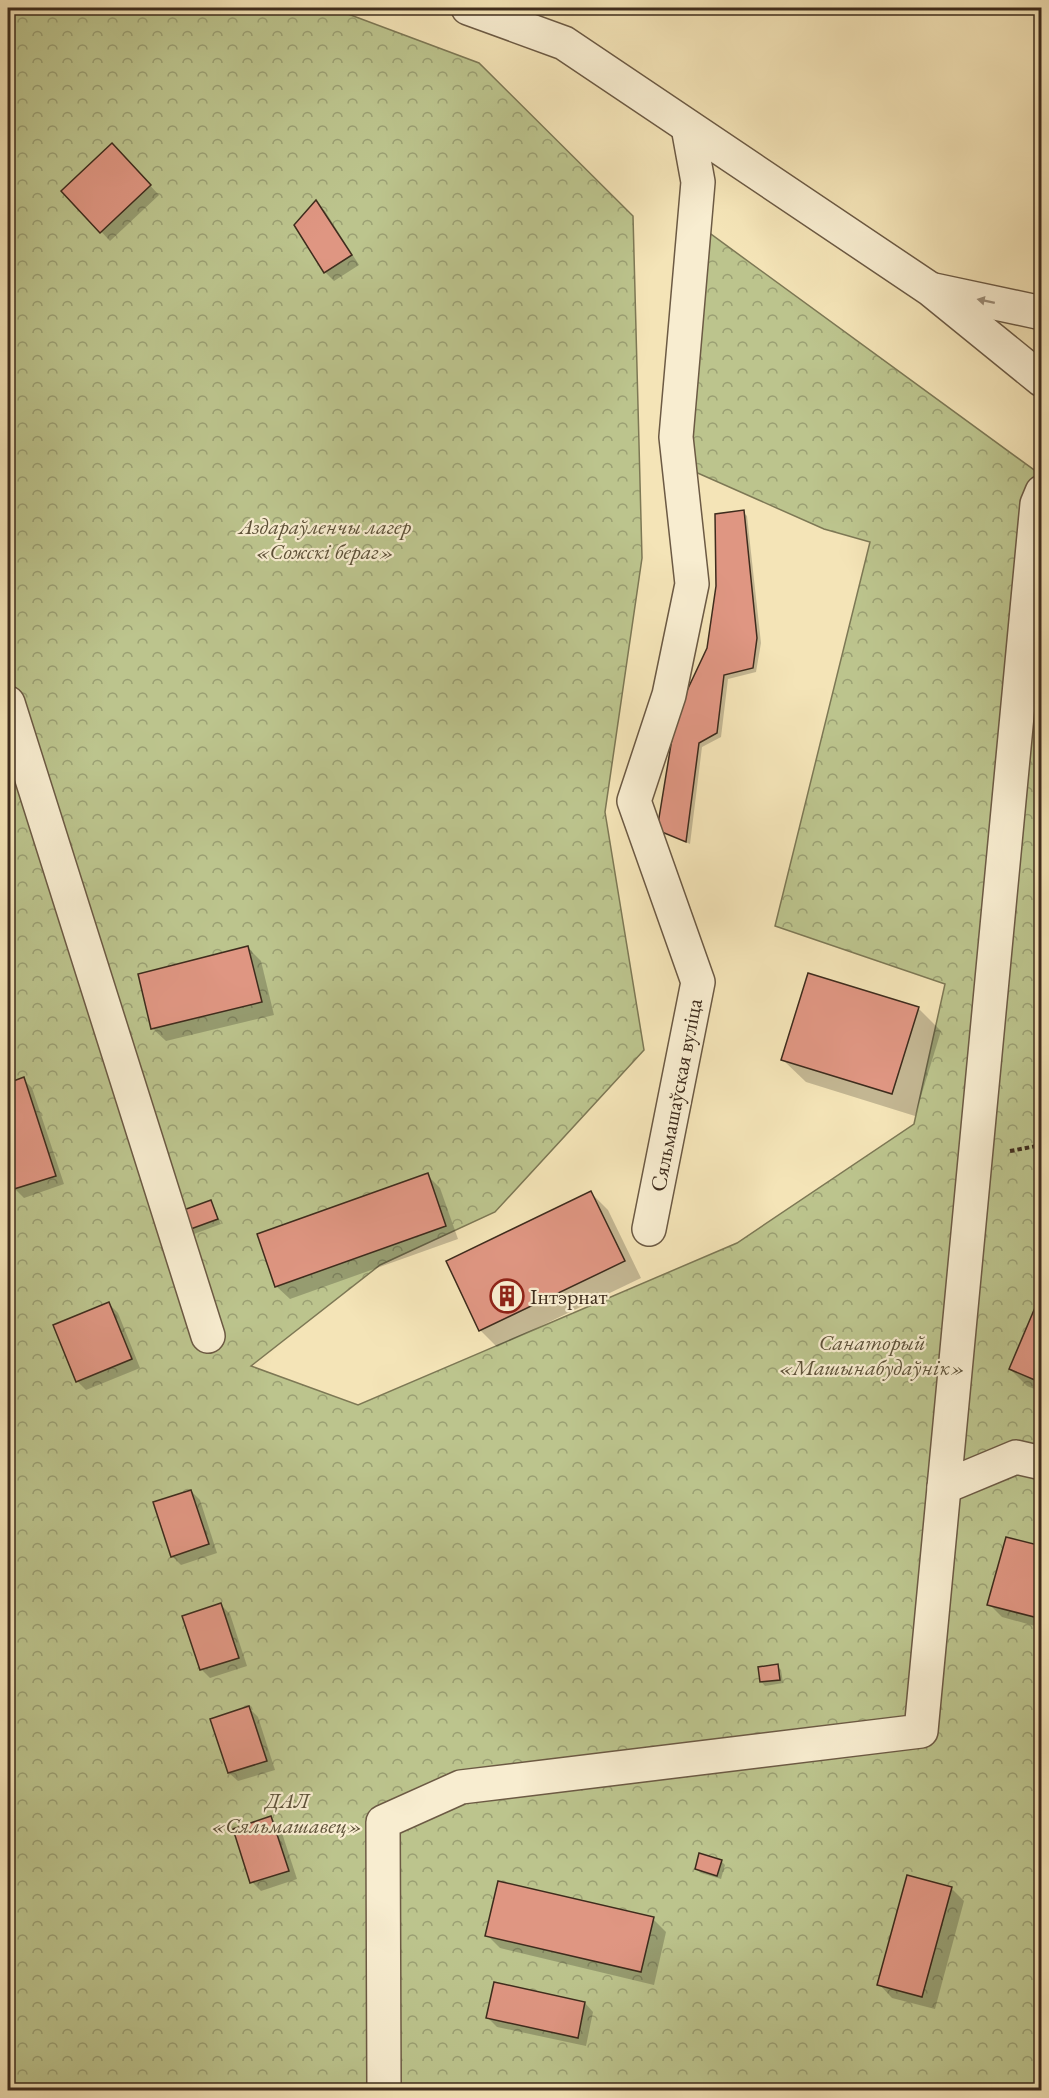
<svg xmlns="http://www.w3.org/2000/svg" width="1049" height="2098" viewBox="0 0 1049 2098" font-family="'EB Garamond',serif">
  <style>
    .park { fill: url(#park-crowns); stroke: #7d7855; stroke-width: 1.5 }
    .shadow { fill: #0003 }
    .building { fill: #df9682; stroke: #3e2c1d; stroke-width: 1.5 }
    .lines { fill: none; stroke-linecap: round; stroke-linejoin: round }
    .minor-casing { stroke: #6c5a44; stroke-width: 36 }
    .path { stroke: #3e2c1d; stroke-width: 4; stroke-dasharray: 4.5 3; stroke-linecap: butt }
    .minor { stroke: #f8edd0; stroke-width: 33 }
    .oneway { fill: #9b8c76 }
    .labels { text-anchor: middle; dominant-baseline: central; stroke-width: 4.5; stroke-linejoin: round; paint-order: stroke }
    .park-label { font-size: 22px; font-style: italic; fill: #5e5239; stroke: #f8edd0 }
    .street-label { font-size: 22px; fill: #3e2c1d; stroke: #f8edd0 }
    .poi-label { font-size: 22px; fill: #3e2c1d; stroke: #f8edd0; text-anchor: start }
  </style>
  <defs>
    <pattern id="park-crowns" width="20" height="18" patternUnits="userSpaceOnUse" patternTransform="scale(1.5)"><rect width="20" height="18" fill="#bcc48d"/><path d="M2 6a3 3 0 1 1 6 0M12 15a3 3 0 1 1 6 0" fill="none" stroke="#9a9f73"/></pattern>
  </defs>
  <rect width="100%" height="100%" fill="#f4e4b7"/>
  <filter id="stains"><feTurbulence type="fractalNoise" baseFrequency=".00333" numOctaves="4"/><feColorMatrix values="0 0 0 0 .2 0 0 0 0 .09 0 0 0 0 .02 0 0 0 .5 -.17"/></filter>
  <radialGradient id="worn" r=".72"><stop offset=".6" stop-color="#630" stop-opacity="0"/><stop offset="1" stop-color="#630" stop-opacity=".3"/></radialGradient>
  <polygon class="park" points="8,8 332,8 479,63 633,216 642,558 605,812 644,1050 495,1212 380,1265 251,1366 358,1405 737,1243 914,1124 945,984 775,926 870,542 824,529 684,467 708,232 1041,475 1041,2090 8,2090"/>
  <g class="shadow">
    <polygon points="112,145 159,195 110,241 63,191"/>
    <polygon points="316,203 325,211 359,265 334,281 325,272"/>
    <polygon points="8,306 13,334 8,335"/>
    <polygon points="743,512 747,516 761,643 756,672 728,679 721,737 702,747 690,844 659,830"/>
    <polygon points="248,948 261,961 274,1015 166,1041 152,1028"/>
    <polygon points="918,1008 941,1031 915,1116 806,1082 783,1060"/>
    <polygon points="23,1079 32,1088 64,1184 24,1198 15,1189 8,1165 8,1084"/>
    <polygon points="427,1175 440,1188 458,1239 290,1299 276,1286"/>
    <polygon points="591,1193 608,1210 641,1278 497,1347 480,1330 448,1262"/>
    <polygon points="210,1202 221,1224 194,1234 190,1230"/>
    <polygon points="1042,1295 1042,1392 1027,1386 1010,1369"/>
    <polygon points="109,1304 118,1313 140,1368 86,1390 77,1381"/>
    <polygon points="191,1491 200,1500 217,1553 181,1565 172,1556"/>
    <polygon points="1042,1548 1042,1628 1002,1617 989,1604"/>
    <polygon points="221,1605 230,1614 247,1666 210,1678 201,1669"/>
    <polygon points="777,1666 781,1670 783,1683 765,1686 761,1681"/>
    <polygon points="249,1708 258,1717 275,1770 238,1781 229,1773"/>
    <polygon points="271,1818 280,1827 297,1879 261,1891 252,1882"/>
    <polygon points="721,1861 725,1865 721,1879 701,1873 696,1869"/>
    <polygon points="951,1888 964,1901 935,2009 892,1998 879,1984"/>
    <polygon points="653,1919 666,1932 654,1985 500,1948 487,1935"/>
    <polygon points="585,2003 593,2012 586,2046 497,2027 488,2018"/>
  </g>
  <g class="building">
    <polygon points="112,143 151,185 100,233 61,191"/>
    <polygon points="316,200 352,255 324,273 294,225"/>
    <polygon points="744,510 757,638 753,668 724,675 717,733 699,743 686,842 657,830 676,714 707,648 716,586 715,514"/>
    <polygon points="248,946 262,1002 151,1029 138,974"/>
    <polygon points="808,973 919,1007 892,1094 781,1060"/>
    <polygon points="24,1077 56,1176 14,1189 8,1170 8,1083"/>
    <polygon points="428,1173 446,1226 275,1287 257,1234"/>
    <polygon points="591,1191 625,1261 479,1331 446,1261"/>
    <polygon points="211,1200 218,1219 188,1230 181,1211"/>
    <polygon points="1042,1291 1042,1383 1009,1369"/>
    <polygon points="109,1302 132,1359 76,1382 53,1325"/>
    <polygon points="191,1490 209,1544 171,1557 153,1502"/>
    <polygon points="1006,1537 1042,1546 1042,1619 987,1605"/>
    <polygon points="221,1603 239,1658 200,1670 182,1616"/>
    <polygon points="778,1664 780,1680 760,1682 758,1667"/>
    <polygon points="249,1706 267,1761 228,1773 210,1719"/>
    <polygon points="271,1816 289,1871 250,1883 233,1829"/>
    <polygon points="699,1853 722,1860 717,1876 695,1869"/>
    <polygon points="907,1875 952,1887 922,1997 877,1985"/>
    <polygon points="498,1881 654,1917 641,1972 485,1936"/>
    <polygon points="494,1982 585,2002 578,2038 486,2018"/>
  </g>
  <g class="lines">
    <defs>
      <g id="minor">
        <polyline points="468,8 564,43 930,289 1042,380"/>
        <polyline points="934,290 1042,313"/>
        <polyline points="8,703 208,1336"/>
        <polyline points="649,1229 698,982 634,801 669,695 692,584 676,437 698,182 688,127"/>
        <polyline points="944,1487 1016,1457 1042,1463"/>
        <polyline points="384,2090 383,1822 461,1787 921,1731 1037,504 1042,492"/>
      </g>
    </defs>
    <use href="#minor" class="minor-casing"/>
    <polyline class="path" points="1010,1151 1042,1145"/>
    <use href="#minor" class="minor"/>
  </g>
  <defs><path id="oneway-solid" d="M-6-.8H1V-3.2L6.5 0L1 3.2V.8H-6Z" transform="scale(1.5)"/></defs>
  <use class="oneway" href="#oneway-solid" transform="translate(986 301) rotate(-168)"/>
  <defs>
    <symbol id="building-ring" viewBox="-11 -11 22 22"><circle r="9.5" fill="#f8edd0" stroke="#8f2418" stroke-width="1.5"/><path d="M-4-6H4V6H1V3H-1V6H-4ZM-2.5-4.3h1.7v1.8h-1.7ZM.8-4.3h1.7v1.8H.8ZM-2.5-1h1.7V.8h-1.7ZM.8-1h1.7V.8H.8Z" fill="#8f2418"/></symbol>
  </defs>
  <g fill-rule="evenodd">
    <use href="#building-ring" x="488" y="1277" width="38" height="38"/>
  </g>
  <g class="labels">
    <g class="park-label">
      <text x="325" y="526">Аздараўленчы лагер<tspan x="325" dy="25">«Сожскі бераг»</tspan></text>
      <text x="872" y="1342">Санаторый<tspan x="872" dy="25">«Машынабудаўнік»</tspan></text>
      <text x="287" y="1800">ДАЛ<tspan x="287" dy="25">«Сяльмашавец»</tspan></text>
    </g>
    <g class="street-label">
      <text transform="translate(676 1095) rotate(-79)">Сяльмашаўская вуліца</text>
    </g>
    <g class="poi-label">
      <text x="530" y="1296">Інтэрнат</text>
    </g>
  </g>
  <rect width="1049" height="2098" fill="none" stroke="#f4e4b7" stroke-width="30"/>
  <rect x="9" y="9" width="1031" height="2080" fill="none" stroke="#3e2c1d" stroke-width="3"/>
  <rect x="15" y="15" width="1019" height="2068" fill="none" stroke="#3e2c1d" stroke-width="1.5"/>
  <rect width="100%" height="100%" filter="url(#stains)"/>
  <rect width="100%" height="100%" fill="url(#worn)"/>
</svg>
